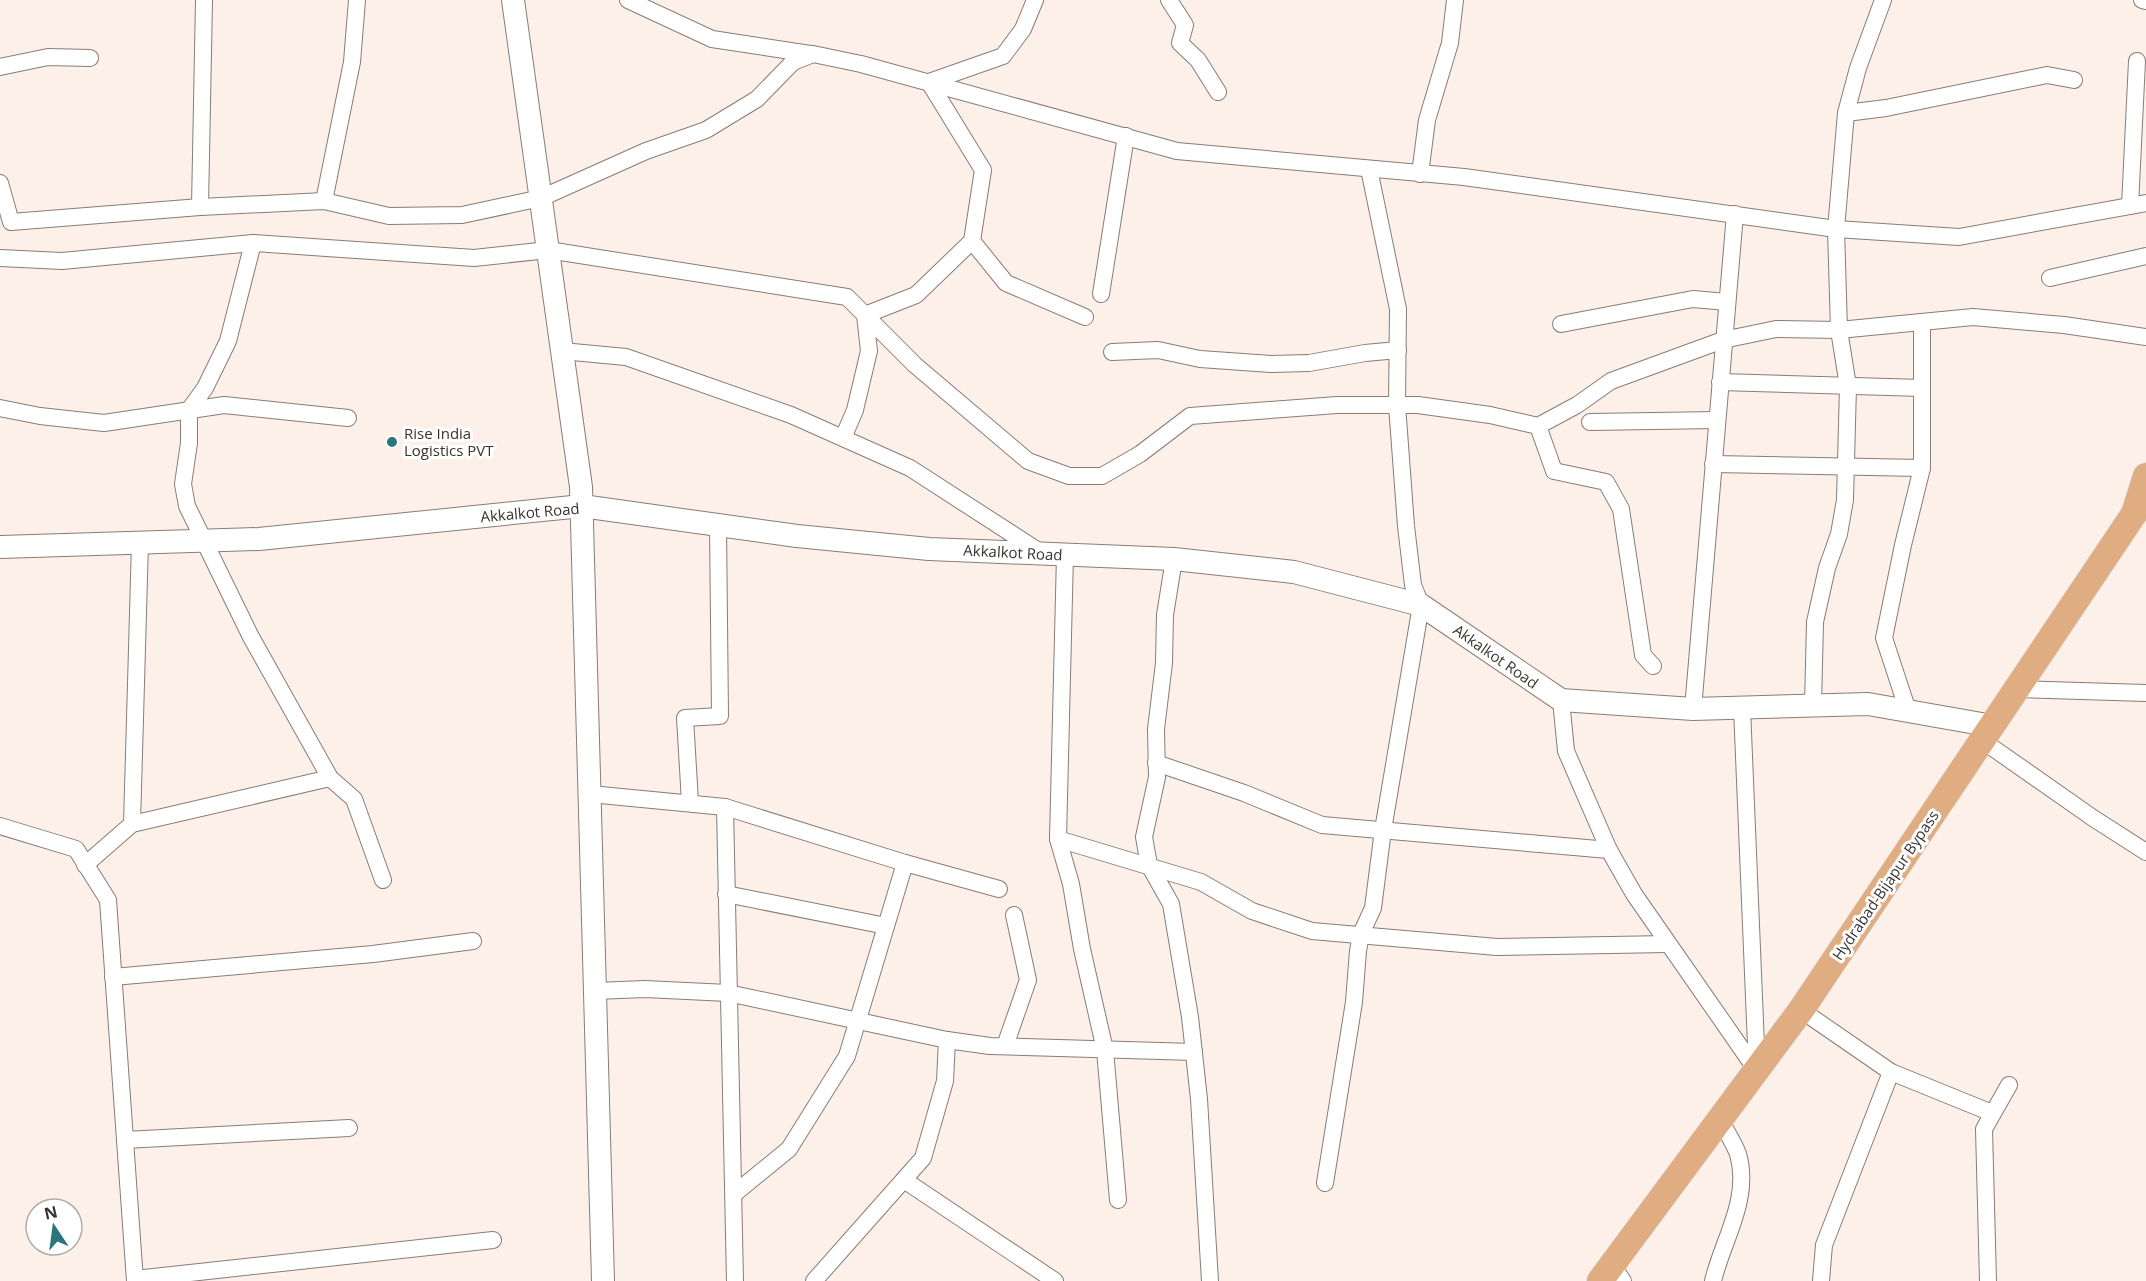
<svg xmlns="http://www.w3.org/2000/svg" width="2146" height="1281" viewBox="0 0 2146 1281" font-family="'Open Sans',sans-serif">
  <style>
    .lines { fill: none; stroke-linecap: round; stroke-linejoin: round }
    .street-casing { stroke: #887c75; stroke-width: 18 }
    .secondary-casing { stroke: #887c75; stroke-width: 24 }
    .primary-casing { stroke: #d3d2d1; stroke-width: 27 }
    .street { stroke: #fff; stroke-width: 16 }
    .secondary { stroke: #fff; stroke-width: 22 }
    .primary { stroke: #e0ac82; stroke-width: 26 }
    .poi-dot { fill: #2c757c; stroke: #fff; stroke-width: 2 }
    .labels { text-anchor: middle; dominant-baseline: central; stroke-width: 6; stroke-linejoin: round; paint-order: stroke }
    .poi-label { font-size: 15px; fill: #383330; stroke: #fff; text-anchor: start }
    .street-label { font-size: 15px; fill: #383330; stroke: #fff }
  </style>
  <rect width="100%" height="100%" fill="#fdf0e8"/>
  <g class="lines">
    <defs>
      <g id="street">
        <polyline points="628,0 712,39 810,54"/>
        <polyline points="1169,0 1185,25 1180,43 1198,60 1218,92"/>
        <polyline points="2142,0 2146,1"/>
        <polyline points="0,67 48,57 90,58"/>
        <polyline points="1846,113 1886,108 2047,75 2074,80"/>
        <polyline points="1420,174 1427,120 1450,43 1455,0"/>
        <polyline points="0,183 11,222 200,207 324,201 389,216 462,215 541,198 646,151 706,130 757,99 793,62 813,54 861,64 1177,151 1464,177 1836,229 1959,237 2146,203"/>
        <polyline points="324,201 352,62 357,0"/>
        <polyline points="2130,206 2137,61"/>
        <polyline points="200,207 204,0"/>
        <polyline points="972,241 1006,283 1085,317"/>
        <polyline points="253,243 228,341 205,388 189,410 189,443 183,484 187,506 251,637 330,778 354,799 383,880"/>
        <polyline points="0,258 62,261 253,243 474,258 548,250 847,297 915,365 1028,461 1069,476 1102,476 1140,454 1190,416 1337,405 1418,405 1490,415 1538,426 1577,405 1611,381 1723,340 1776,329 1839,330 1973,317 2064,325 2146,337"/>
        <polyline points="2050,278 2146,256"/>
        <polyline points="1101,294 1126,136"/>
        <polyline points="1561,324 1693,299 1727,302"/>
        <polyline points="562,351 626,357 791,415 910,468 1043,554"/>
        <polyline points="1112,352 1158,350 1200,359 1271,364 1309,363 1365,353 1398,350"/>
        <polyline points="1720,382 1922,388"/>
        <polyline points="0,408 40,416 104,423 224,405 348,418"/>
        <polyline points="1590,422 1717,420"/>
        <polyline points="1538,426 1554,471 1606,482 1621,509 1643,655 1653,666"/>
        <polyline points="843,438 855,410 869,351 865,315 916,295 972,241 983,170 929,82 1003,56 1023,29 1035,0"/>
        <polyline points="1713,464 1922,468"/>
        <polyline points="1065,555 1058,839 1071,884 1082,949 1105,1050 1118,1200"/>
        <polyline points="1174,559 1165,615 1164,663 1156,729 1157,777 1144,837 1149,865 1171,904 1190,1017 1199,1099 1210,1281"/>
        <polyline points="2018,689 2146,693"/>
        <polyline points="1561,700 1566,751 1609,850 1634,894 1757,1071"/>
        <polyline points="1813,706 1815,622 1827,568 1839,534 1845,500 1848,386 1839,330 1836,229 1846,113 1858,68 1883,0"/>
        <polyline points="1742,708 1757,1070"/>
        <polyline points="1693,709 1735,214"/>
        <polyline points="1908,711 1884,638 1903,545 1922,468 1922,322"/>
        <polyline points="1983,741 2093,818 2146,852"/>
        <polyline points="1156,763 1244,793 1322,825 1609,850"/>
        <polyline points="590,794 725,807 735,1281"/>
        <polyline points="690,802 685,718 720,716 718,525"/>
        <polyline points="725,807 905,863 847,1056 789,1149 734,1194"/>
        <polyline points="132,824 140,543"/>
        <polyline points="0,826 76,849 108,900 135,1281"/>
        <polyline points="1058,839 1201,882 1252,911 1312,931 1497,947 1668,944"/>
        <polyline points="905,863 999,889"/>
        <polyline points="85,865 132,824 330,778"/>
        <polyline points="726,894 886,926"/>
        <polyline points="113,977 373,954 473,941"/>
        <polyline points="595,991 645,989 728,993 947,1040 990,1046 1194,1052"/>
        <polyline points="1801,1010 1891,1072 1992,1113"/>
        <polyline points="1005,1046 1028,980 1014,915"/>
        <polyline points="125,1140 349,1128"/>
        <polyline points="904,1180 1055,1281"/>
        <polyline points="1325,1183 1354,1002 1358,951 1361,934 1373,908 1383,830 1421,605 1413,585 1406,526 1397,405 1398,309 1369,169"/>
        <polyline points="1612,1265 1623,1281"/>
        <polyline points="135,1279 493,1240"/>
        <polyline points="814,1281 923,1158 945,1081 947,1040"/>
        <path d="M1713 1281C1723 1239 1751 1199 1738 1154 1734 1143 1726 1131 1720 1120"/>
        <polyline points="1821,1281 1824,1245 1891,1072"/>
        <polyline points="1988,1281 1984,1129 2009,1085"/>
      </g>
      <g id="secondary">
        <polyline points="513,0 581,487 603,1281"/>
        <polyline points="0,547 259,539 582,506 797,536 929,549 1174,559 1294,572 1421,605 1561,700 1693,709 1868,704 1993,726"/>
      </g>
      <polyline id="primary" points="1600,1281 1801,1010 2134,514 2146,476"/>
    </defs>
    <use href="#street" class="street-casing"/>
    <use href="#secondary" class="secondary-casing"/>
    <use href="#primary" class="primary-casing"/>
    <use href="#street" class="street"/>
    <use href="#secondary" class="secondary"/>
    <use href="#primary" class="primary"/>
  </g>
  <circle class="poi-dot" cx="392" cy="442" r="6"/>
  <g class="labels">
    <g class="poi-label">
      <text x="404" y="433">Rise India<tspan x="404" dy="17">Logistics PVT</tspan></text>
    </g>
    <g class="street-label">
      <text transform="translate(530 512) rotate(-5)">Akkalkot Road</text>
      <text transform="translate(1013 552) rotate(3)">Akkalkot Road</text>
      <text transform="translate(1496 656) rotate(35)">Akkalkot Road</text>
      <text transform="translate(1885 885) rotate(-56)">Hydrabad-Bijapur Bypass</text>
    </g>
  </g>
  <g transform="translate(54 1227) rotate(347)"><circle r="28" fill="#ffffff" stroke="#afadac" stroke-width="1.5"/>
  <path d="M0-4.5L10 22L0 15L-10 22Z" fill="#2c757c"/>
  <text y="-9" font-size="16" font-weight="bold" text-anchor="middle" fill="#383330">N</text>
  </g>
</svg>
